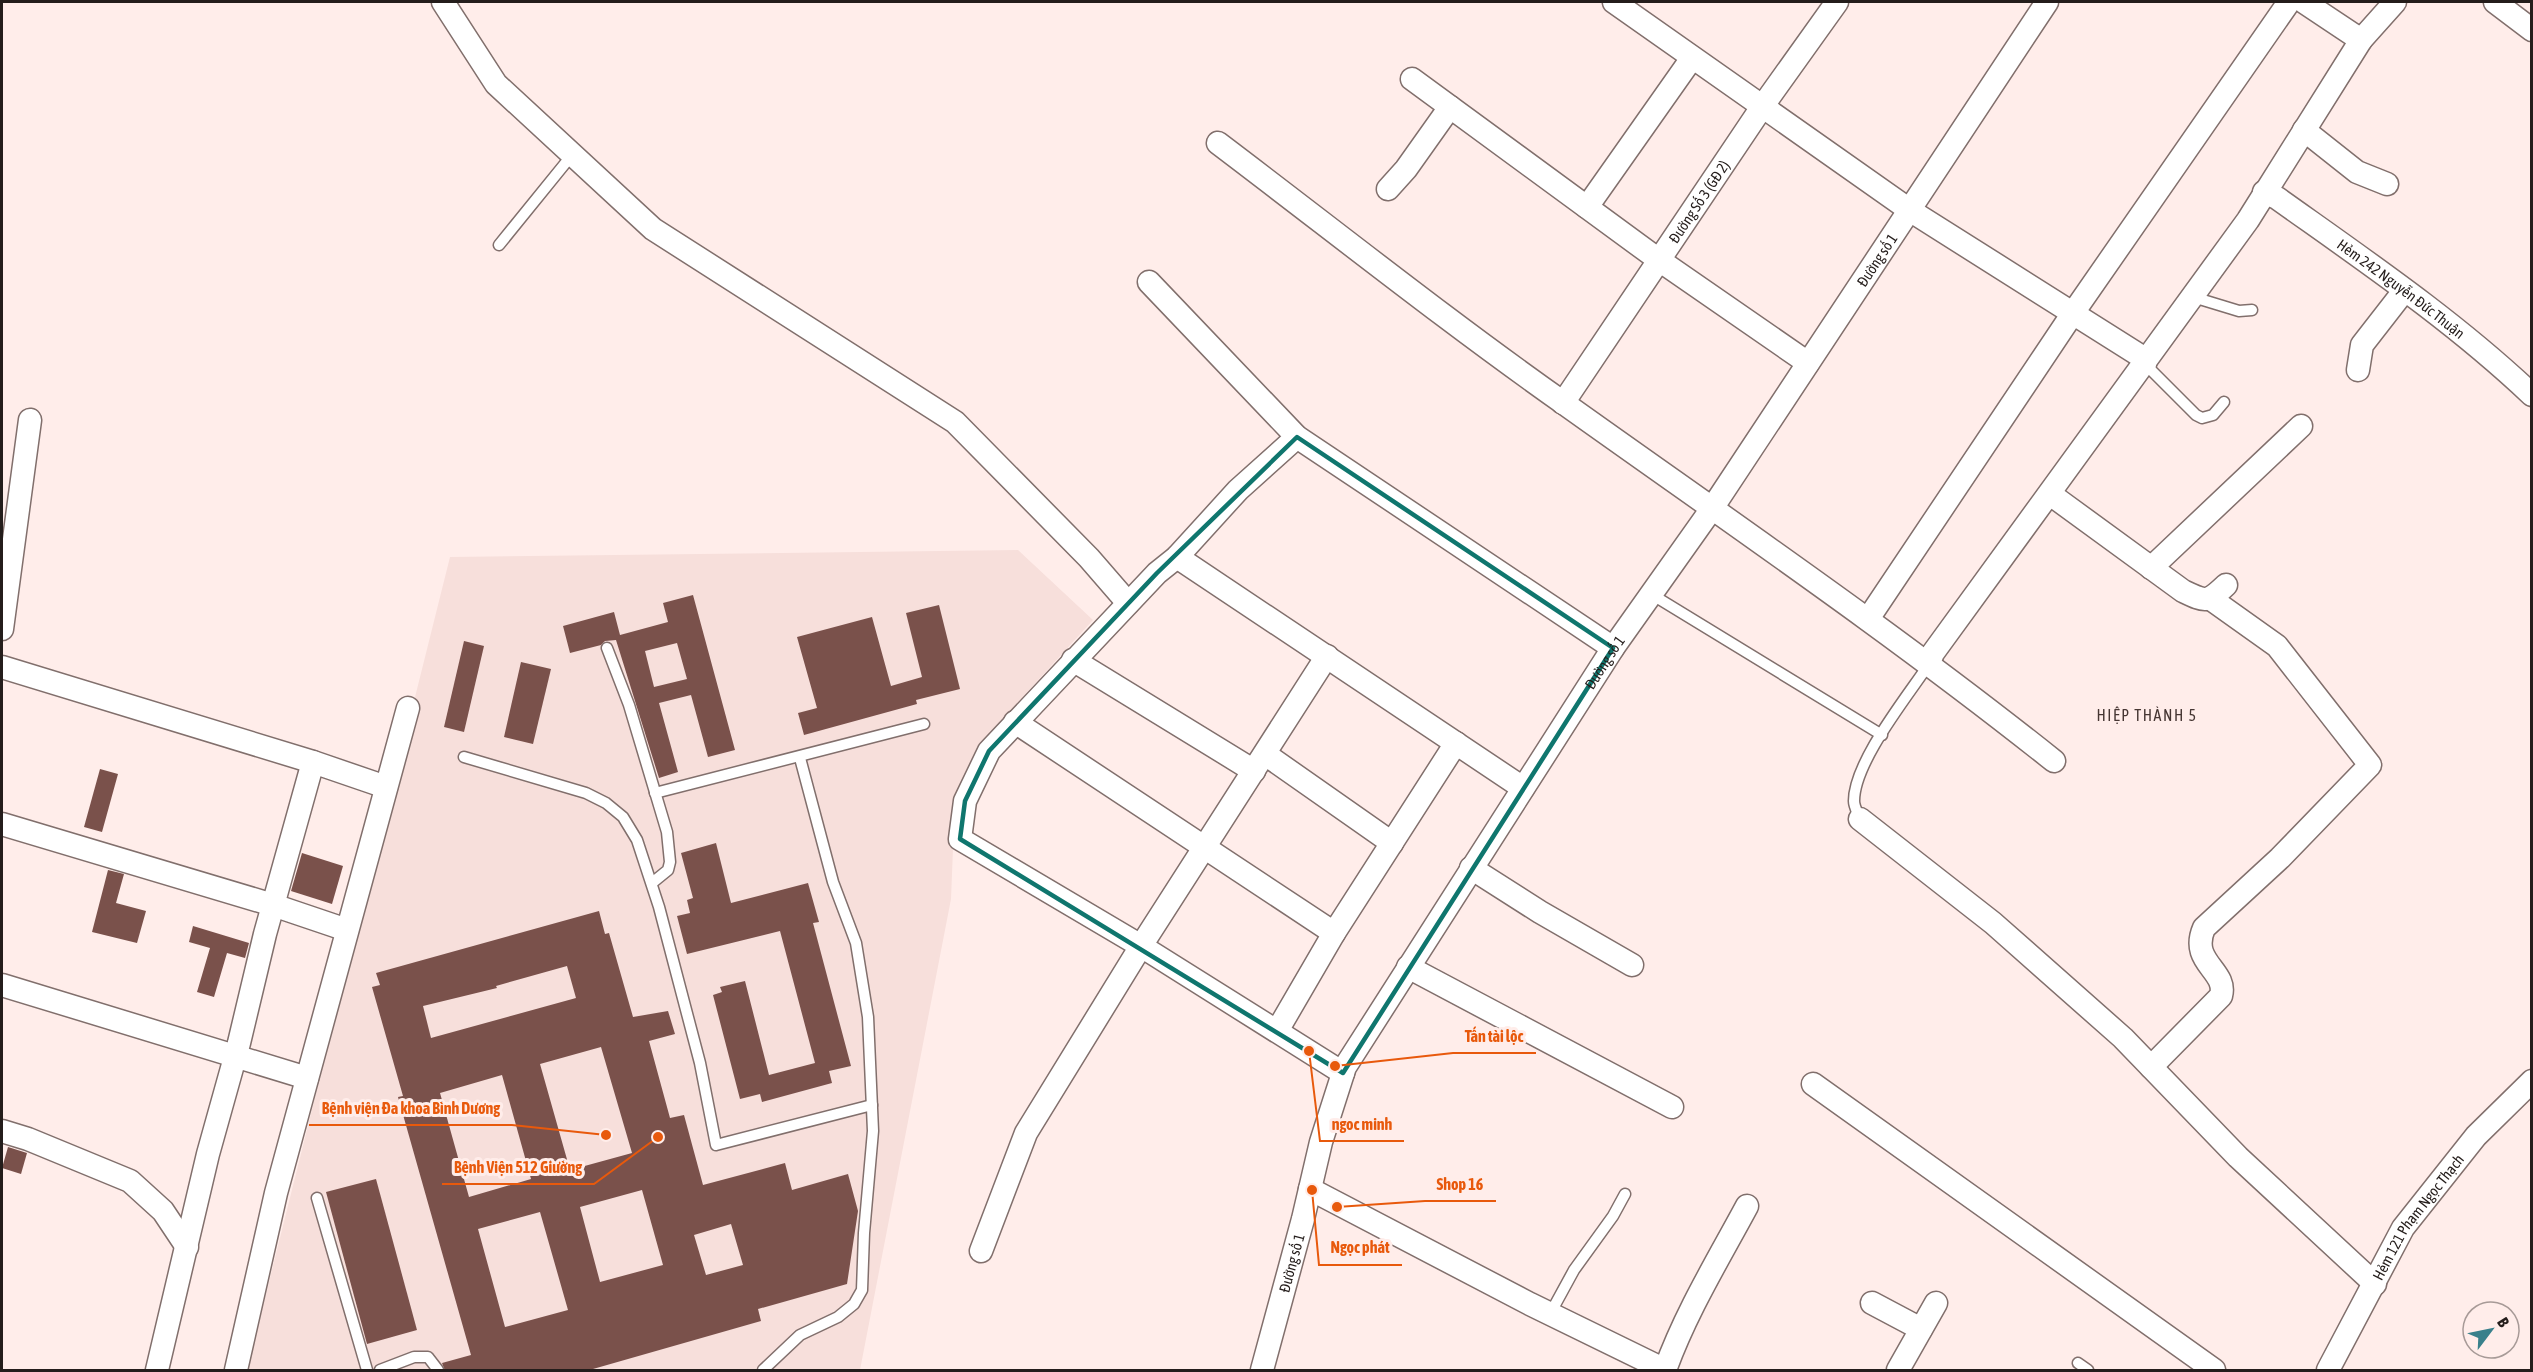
<svg xmlns="http://www.w3.org/2000/svg" width="2533" height="1372" viewBox="0 0 2533 1372" font-family="'Asap Condensed',sans-serif">
  <style>
    .built { fill: #f7dfdb }
    .building { fill: #7a514b; fill-rule: evenodd }
    .lines { fill: none; stroke-linecap: round; stroke-linejoin: round }
    .service-casing { stroke: #816f6c; stroke-width: 13 }
    .minor-casing { stroke: #816f6c; stroke-width: 25 }
    .service { stroke: #fff; stroke-width: 10 }
    .minor { stroke: #fff; stroke-width: 22 }
    .marked { fill: none; stroke: #0f766e; stroke-width: 4.5; stroke-linejoin: round }
    .labels { text-anchor: middle; dominant-baseline: central; stroke-width: 6; stroke-linejoin: round; paint-order: stroke }
    .street-label { font-size: 15px; fill: #241d1b; stroke: #ffedea }
    .neighbourhood-label { font-size: 16px; letter-spacing: 1.5px; fill: #463633; stroke: #ffedea }
    .leader { fill: none; stroke: #e8590c; stroke-width: 2 }
    .callout-dot { fill: #e8590c; stroke: #ffedea; stroke-width: 2 }
    .callout-label { font-size: 16px; text-anchor: middle; font-weight: bold; fill: #e8590c; stroke: #ffedea; stroke-width: 6; stroke-linejoin: round; paint-order: stroke }
  </style>
  <rect width="100%" height="100%" fill="#ffedea"/>
  <polygon class="built" points="1018,550 1093,620 977,747 955,798 951,899 860,1370 247,1370 450,557"/>
  <g class="building">
    <path d="M693 595 735 750 708 757 691 695 659 703 678 772 659 778 616 640 605 641 601 645 570 653 563 626 614 612 620 635 668 622 663 603ZM677 643 687 679 654 687 645 651Z"/>
    <polygon points="939,605 960,689 916,700 917,704 804,735 798,713 817,708 797,637 872,617 891,686 922,677 906,613"/>
    <polygon points="464,641 484,646 464,732 444,727"/>
    <polygon points="521,662 551,669 533,744 504,737"/>
    <polygon points="100,769 118,774 102,832 84,827"/>
    <polygon points="716,843 731,903 808,883 819,922 813,923 851,1066 829,1071 832,1083 762,1102 760,1094 740,1099 713,995 722,992 720,987 745,981 769,1075 815,1063 780,931 687,954 677,916 690,913 687,900 693,898 681,853"/>
    <polygon points="302,853 343,866 332,904 291,891"/>
    <polygon points="108,870 124,874 116,903 146,911 137,943 92,932"/>
    <path d="M599 911 605 934 609 933 633 1017 668 1011 675 1034 649 1041 670 1118 684 1115 703 1185 785 1163 792 1190 848 1174 858 1211 847 1284 758 1309 761 1321 586 1371H445L442 1363 471 1355 398 1097 403 1096 372 987 380 985 376 973ZM567 966 576 998 431 1038 423 1006 497 988 496 986ZM601 1047 632 1153 570 1170 540 1064ZM502 1075 531 1179 469 1197 440 1093ZM642 1190 663 1265 600 1282 580 1207ZM540 1212 568 1310 505 1327 478 1229ZM731 1224 743 1265 706 1275 694 1235Z"/>
    <polygon points="193,926 249,943 245,958 227,953 214,997 197,992 210,948 189,942"/>
    <polygon points="8,1147 27,1153 21,1174 2,1168"/>
    <polygon points="376,1179 417,1330 367,1344 326,1192"/>
  </g>
  <g class="lines">
    <defs>
      <g id="service">
        <polyline points="499,245 572,155"/>
        <polyline points="2193,297 2239,311 2252,310"/>
        <polyline points="2145,364 2196,415 2202,418 2213,415 2224,402"/>
        <polyline points="1651,594 1882,735"/>
        <polyline points="607,648 629,705 667,832 670,862 668,870 652,883"/>
        <polyline points="464,757 586,793 606,803 623,817 637,840 659,907 700,1063 716,1145 872,1105"/>
        <polyline points="655,793 924,724"/>
        <path d="M1860 819C1858 813 1854 807 1854 801 1854 762 1907 697 1929 664"/>
        <polyline points="317,1198 367,1370"/>
        <polyline points="1550,1314 1574,1270 1613,1216 1625,1194"/>
        <polyline points="2078,1363 2088,1370"/>
        <polyline points="380,1370 414,1357 428,1357 438,1370"/>
        <polyline points="763,1370 800,1335 838,1317 854,1304 862,1290 864,1233 873,1131 868,1017 856,943 833,882 800,758"/>
      </g>
      <g id="minor">
        <polyline points="443,2 496,84 653,229 955,422 1089,558 1128,603"/>
        <polyline points="1614,2 1911,211 2139,355 2145,364"/>
        <polyline points="2304,2 2361,40"/>
        <polyline points="2495,2 2532,30"/>
        <polyline points="1412,79 1659,260 1808,363"/>
        <polyline points="2304,130 2357,172 2387,184"/>
        <path d="M1218 143C1333 230 1447 321 1565 404 1729 521 1896 635 2054 761"/>
        <polyline points="1388,189 1406,169 1450,107"/>
        <path id="s1" d="M2264 192 2277 198C2364 260 2454 321 2532 395"/>
        <polyline points="1587,207 1692,58"/>
        <polyline points="1149,282 1297,437 1613,648"/>
        <polyline points="2358,370 2362,345 2404,291"/>
        <path id="s2" d="M1563 403 1762 107 1837 2"/>
        <polyline points="1297,437 1238,490 1177,557 1157,573 989,751 965,801 960,839 1141,946 1343,1073"/>
        <path d="M2050 494 2183 591C2206 602 2207 603 2226 585"/>
        <polyline points="1177,557 1523,788"/>
        <polyline points="2151,568 2301,426"/>
        <polyline points="1868,619 2073,313 2289,2"/>
        <polyline points="2,629 30,420"/>
        <polyline points="1073,660 1254,771"/>
        <polyline points="1929,663 1933,653 2248,220 2361,40 2395,2"/>
        <polyline points="2,667 313,762 386,787"/>
        <polyline points="1015,722 1334,933"/>
        <polyline points="1265,754 1392,843"/>
        <polyline points="1860,819 1993,923 2123,1038 2238,1157 2375,1284"/>
        <polyline points="2,824 273,905 347,930"/>
        <polyline points="1471,868 1540,912 1632,965"/>
        <polyline points="1408,967 1672,1107"/>
        <polyline points="2,985 307,1078"/>
        <polyline points="1277,1031 1334,933 1456,743"/>
        <path d="M2151 1067 2221 996C2228 970 2189 963 2204 928L2280 858 2370 765 2277 646 2211 599"/>
        <polyline points="1813,1084 2214,1370"/>
        <polyline points="2,1131 28,1139 130,1181 163,1211 187,1247"/>
        <polyline points="1310,1189 1530,1304 1665,1370"/>
        <polyline points="981,1251 1026,1133 1141,946 1327,656"/>
        <polyline points="1872,1303 1921,1329"/>
        <polyline points="157,1370 208,1154 239,1043 265,934 313,762"/>
        <polyline points="236,1370 276,1193 408,708"/>
        <path id="s3" d="M1262 1370 1303 1219 1321 1142 1345 1067 1613 648 1713 507 2047 2"/>
        <path d="M1665 1370C1686 1312 1718 1260 1747 1206"/>
        <polyline points="1898,1370 1936,1303"/>
        <path id="s4" d="M2328 1370 2403 1228 2476 1136 2532 1081"/>
      </g>
    </defs>
    <use href="#service" class="service-casing"/>
    <use href="#minor" class="minor-casing"/>
    <use href="#service" class="service"/>
    <use href="#minor" class="minor"/>
  </g>
  <path class="marked" d="M1297 437 1613 648 1343 1073 960 839 965 801 989 751 1157 573Z"/>
  <g class="labels">
    <g class="street-label">
      <text stroke="none"><textPath href="#s2" startOffset="243">Đường Số 3 (GĐ 2)</textPath></text>
      <text stroke="none"><textPath href="#s3" startOffset="1281">Đường số 1</textPath></text>
      <text stroke="none"><textPath href="#s1" startOffset="168">Hẻm 242 Nguyễn Đức Thuận</textPath></text>
      <text stroke="none"><textPath href="#s3" startOffset="795">Đường số 1</textPath></text>
      <text stroke="none"><textPath href="#s4" startOffset="178">Hẻm 121 Phạm Ngọc Thạch</textPath></text>
      <text stroke="none"><textPath href="#s3" startOffset="111">Đường số 1</textPath></text>
    </g>
    <g class="neighbourhood-label">
      <text x="2147" y="715">HIỆP THÀNH 5</text>
    </g>
  </g>
  <path class="leader" d="M1335 1066L1453 1053H1536M606 1135L512 1125H309M1309 1051L1320 1141H1404M658 1137L594 1184H442M1337 1207L1425 1201H1496M1312 1190L1319 1265H1402"/>
  <g class="callout-dot">
    <circle cx="1335" cy="1066" r="6"/>
    <circle cx="606" cy="1135" r="6"/>
    <circle cx="1309" cy="1051" r="6"/>
    <circle cx="658" cy="1137" r="6"/>
    <circle cx="1337" cy="1207" r="6"/>
    <circle cx="1312" cy="1190" r="6"/>
  </g>
  <g class="callout-label">
    <text x="1494" y="1042">Tấn tài lộc</text>
    <text x="411" y="1114">Bệnh viện Đa khoa Bình Dương</text>
    <text x="1362" y="1130">ngoc minh</text>
    <text x="518" y="1173">Bệnh Viện 512 Giường</text>
    <text x="1460" y="1190">Shop 16</text>
    <text x="1360" y="1253">Ngọc phát</text>
  </g>
  <rect width="2533" height="1372" fill="none" stroke="#241d1b" stroke-width="6"/>
  <g transform="translate(2491 1330) rotate(58)"><circle r="28" fill="#ffedea" stroke="#a79a97" stroke-width="1.5"/>
  <path d="M0-4.5L10 22L0 15L-10 22Z" fill="#39808b"/>
  <text y="-9" font-size="16" font-weight="bold" text-anchor="middle" fill="#241d1b">B</text>
  </g>
</svg>
